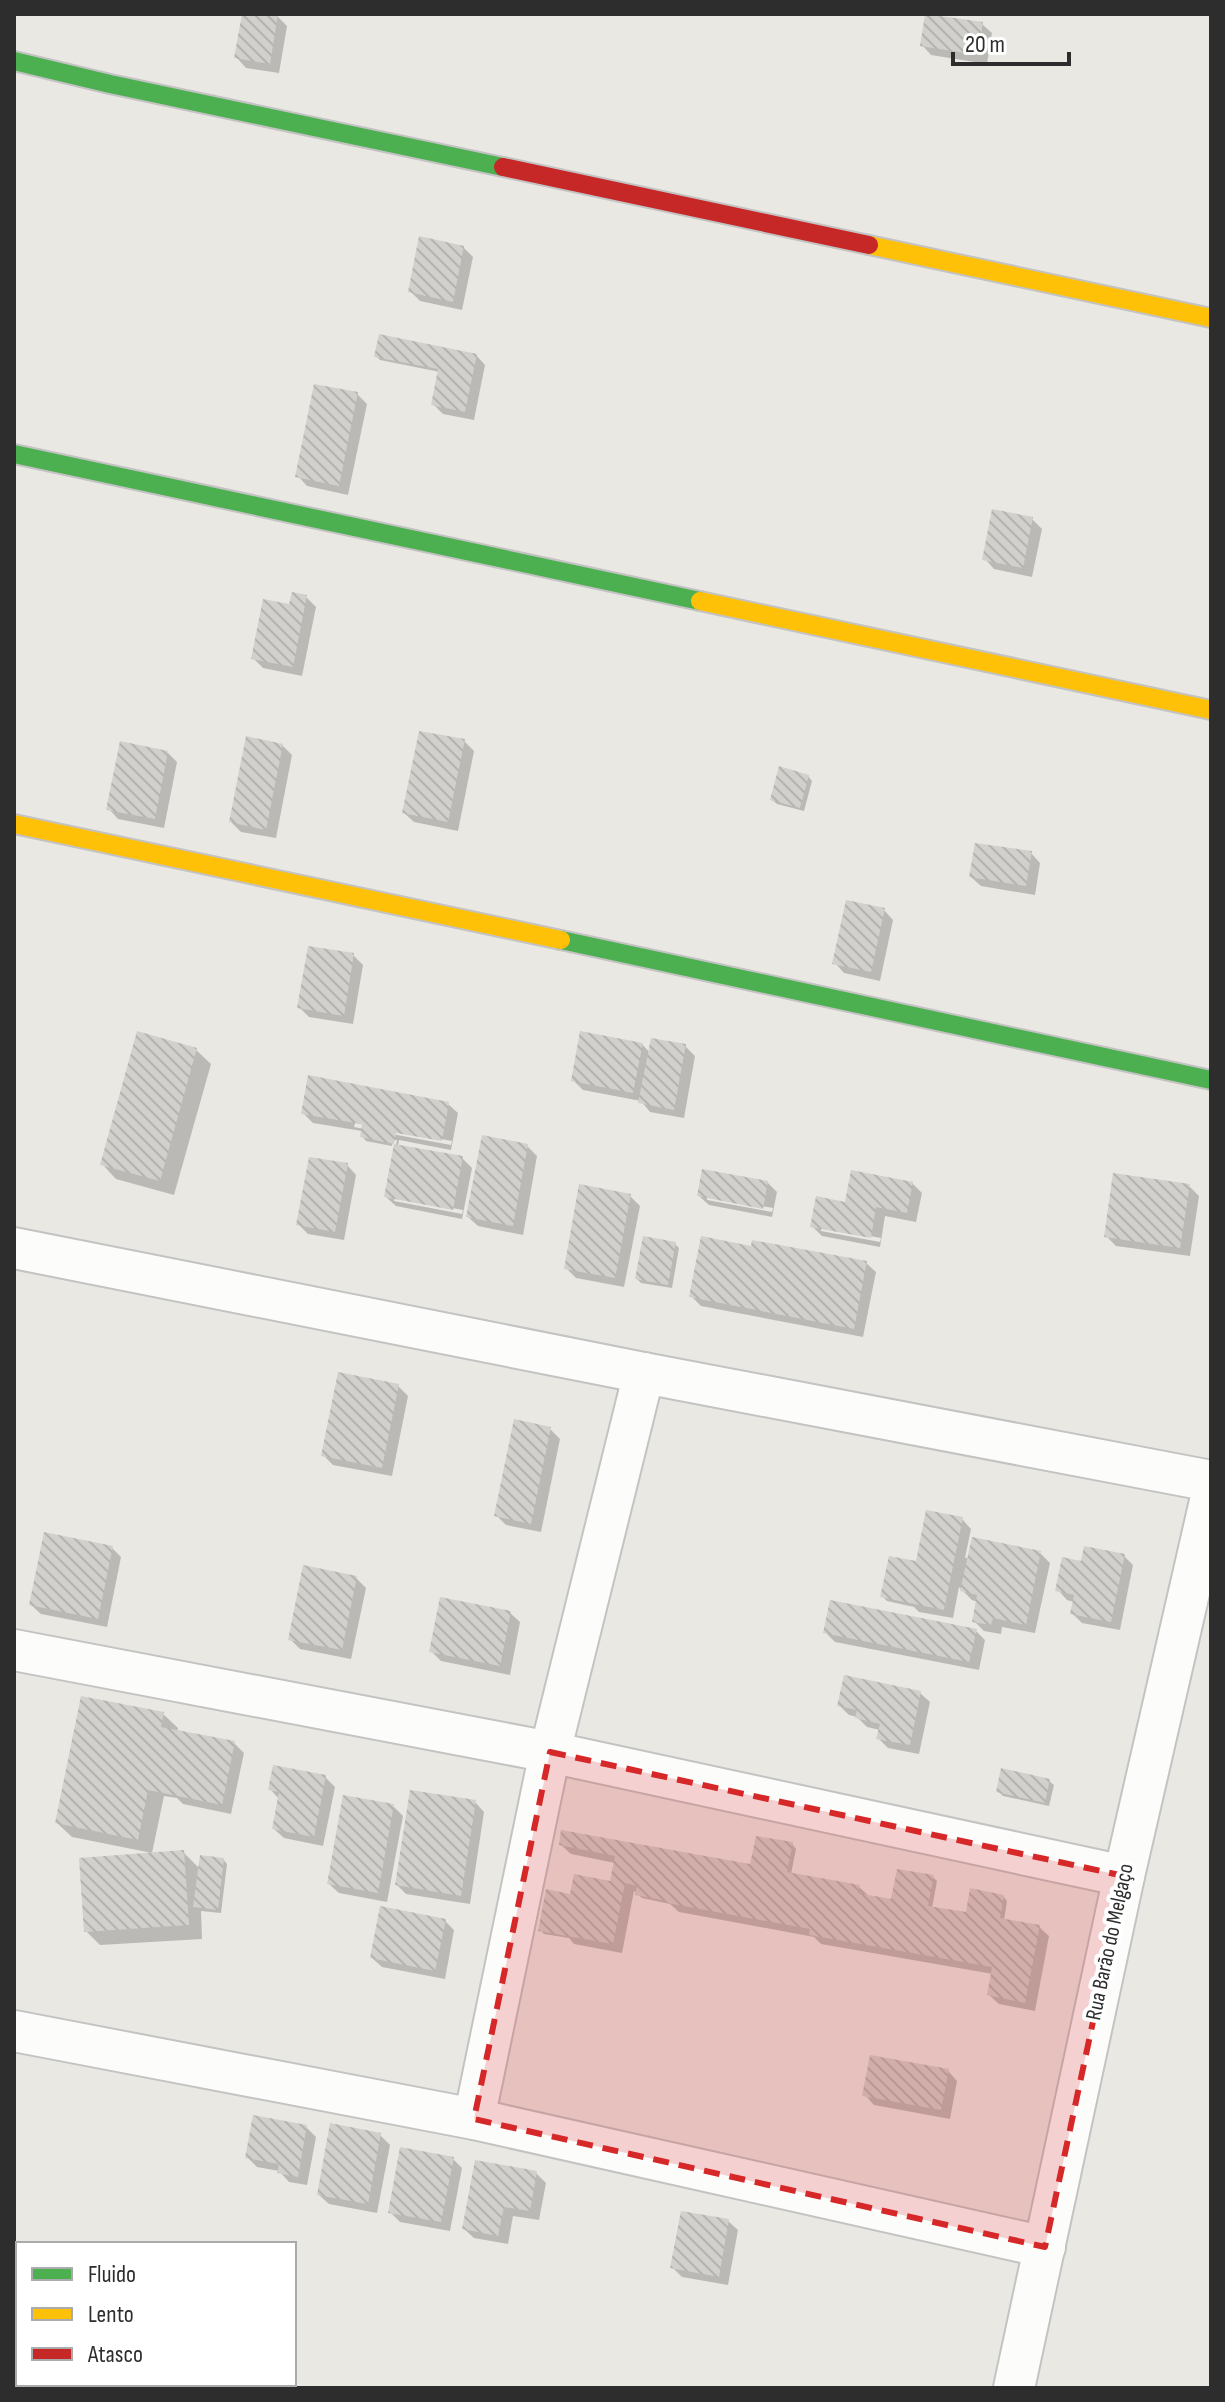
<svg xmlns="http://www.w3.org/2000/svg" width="1225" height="2402" viewBox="0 0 1225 2402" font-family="'Sofia Sans Condensed',sans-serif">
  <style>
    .shadow { fill: #0003; fill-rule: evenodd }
    .building { fill: url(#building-back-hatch) }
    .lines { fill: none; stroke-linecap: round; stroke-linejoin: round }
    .street-casing { stroke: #c4c3c3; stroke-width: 44 }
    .fast-casing { stroke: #c4c3c3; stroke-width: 22 }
    .slow-casing { stroke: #c4c3c3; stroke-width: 22 }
    .jam-casing { stroke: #c4c3c3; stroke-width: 22 }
    .street { stroke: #fcfcfb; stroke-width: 40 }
    .fast { stroke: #4caf50; stroke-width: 18 }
    .slow { stroke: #ffc107; stroke-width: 18 }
    .jam { stroke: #c62828; stroke-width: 18 }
    .marked { fill: #d62828; fill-opacity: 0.2; stroke: #d62828; stroke-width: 6; stroke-dasharray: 16 10; stroke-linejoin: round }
    .labels { text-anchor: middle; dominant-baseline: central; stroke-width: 8; stroke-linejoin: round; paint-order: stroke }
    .street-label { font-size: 22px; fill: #2d2d2d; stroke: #fff }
  </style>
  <defs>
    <pattern id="building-back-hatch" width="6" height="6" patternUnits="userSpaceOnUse" patternTransform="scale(2)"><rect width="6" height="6" fill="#d1d0cc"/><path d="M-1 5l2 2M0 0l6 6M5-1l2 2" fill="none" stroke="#b4b3b0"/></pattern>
  </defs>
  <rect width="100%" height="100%" fill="#eae8e3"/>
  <g class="shadow">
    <polygon points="244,14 277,16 287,26 279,73 246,68 237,58"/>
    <polygon points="982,24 992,33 987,64 931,55 922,45"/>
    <polygon points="463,247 473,257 462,310 420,301 411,292"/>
    <polygon points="476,355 485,365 474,420 443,414 433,404 440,372 380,360 376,356"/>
    <polygon points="357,394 367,404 348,495 307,486 298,476"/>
    <polygon points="1032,519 1042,529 1032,577 994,569 985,559"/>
    <polygon points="306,597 316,607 302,676 263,668 253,658 291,606"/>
    <polygon points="464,741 474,751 458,831 414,822 404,813"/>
    <polygon points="282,745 292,755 276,838 241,832 231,822"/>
    <polygon points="167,752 177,762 164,828 118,819 109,809"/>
    <polygon points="808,776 812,781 804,811 777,804 772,800"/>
    <polygon points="1031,853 1040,863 1035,895 981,886 971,877"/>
    <polygon points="884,910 893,920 880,981 844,973 835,963"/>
    <polygon points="353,955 363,965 353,1024 309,1017 300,1008"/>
    <polygon points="642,1044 650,1053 685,1046 695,1056 684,1118 650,1112 641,1101 583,1090 573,1080"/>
    <polygon points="196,1050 211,1064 174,1195 116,1179 102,1164"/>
    <path d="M448 1104 458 1113 451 1150 399 1140 398 1146 462 1158 472 1168 462 1219 396 1206 386 1197 397 1140H393L392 1146 366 1141 362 1136V1131L313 1123 303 1113ZM355 1123 452 1141 451 1145 354 1127ZM394 1197 463 1210 462 1214 394 1201Z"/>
    <polygon points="527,1146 537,1156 523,1235 478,1226 468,1217"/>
    <polygon points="347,1165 356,1175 344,1240 308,1234 298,1224"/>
    <path d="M767 1182 777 1192 772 1217 709 1205 699 1196ZM707 1196 773 1208 772 1212 707 1200Z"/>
    <path d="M912 1183 922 1193 916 1222 885 1216 880 1247 822 1236 812 1226 847 1204ZM821 1227 881 1238 880 1242 821 1231Z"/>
    <polygon points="1189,1186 1199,1196 1190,1256 1116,1246 1106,1236"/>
    <polygon points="630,1196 640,1206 624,1287 576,1278 566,1268"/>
    <polygon points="675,1244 679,1248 672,1288 641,1283 637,1279"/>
    <polygon points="753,1249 866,1263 876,1272 863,1337 701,1306 692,1297"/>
    <polygon points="398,1386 408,1396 392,1476 333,1465 323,1455"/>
    <polygon points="550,1429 560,1439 541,1532 506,1525 496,1515"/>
    <polygon points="962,1519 971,1529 965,1558 1040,1553 1050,1563 1035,1633 1002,1627 1001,1634 984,1631 974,1621 978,1602 972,1600 959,1587 953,1618 919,1612 914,1607 887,1601 883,1597 915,1563"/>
    <polygon points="112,1548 121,1557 107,1627 41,1614 31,1605"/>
    <polygon points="1124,1556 1133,1565 1120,1630 1082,1623 1072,1613 1074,1602 1067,1600 1058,1590 1082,1563"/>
    <polygon points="356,1578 366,1588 351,1659 300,1649 290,1639"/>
    <polygon points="510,1613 520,1622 510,1675 441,1661 431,1651"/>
    <polygon points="976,1631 985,1640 979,1670 835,1642 825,1632"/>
    <polygon points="920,1693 930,1702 919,1754 888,1748 878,1738 880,1730 867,1727 857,1717 849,1715 839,1705"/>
    <polygon points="163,1714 178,1728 177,1732 234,1743 244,1753 231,1814 183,1804 177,1798 164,1796 152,1853 72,1837 57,1823"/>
    <polygon points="325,1777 335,1787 323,1846 284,1838 274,1829 280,1800 270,1789"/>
    <polygon points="1049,1781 1054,1785 1049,1806 1003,1796 998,1791"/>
    <polygon points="475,1802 484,1812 470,1904 406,1894 397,1885"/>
    <polygon points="393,1806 403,1816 387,1902 339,1893 329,1884"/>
    <polygon points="792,1844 796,1849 791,1874 859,1887 869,1896 893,1901 933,1877 937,1881 932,1908 968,1914 1003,1896 1007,1901 1004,1920 1039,1927 1049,1936 1035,2011 999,2004 989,1995 993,1974 821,1944 814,1937 679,1912 670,1904 642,1898 634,1891 622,1953 574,1944 569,1938 544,1934 540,1930 569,1896 612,1883 615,1863 571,1854 561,1845 757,1868"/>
    <polygon points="183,1852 200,1869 223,1859 227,1864 221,1913 201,1911 202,1939 100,1945 86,1931"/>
    <polygon points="445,1921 454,1930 445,1979 382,1967 372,1958"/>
    <polygon points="948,2071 957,2081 950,2119 874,2105 865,2095"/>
    <polygon points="306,2127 316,2137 307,2185 289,2182 279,2171 257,2167 247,2157"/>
    <polygon points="380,2135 390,2145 377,2213 329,2204 319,2195"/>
    <polygon points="453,2159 462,2168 450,2231 400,2222 390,2212"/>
    <polygon points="536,2173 546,2183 539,2220 513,2216 508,2244 474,2238 464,2229"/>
    <polygon points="728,2221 738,2230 728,2285 682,2277 672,2267"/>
  </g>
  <g class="building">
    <polygon points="242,14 278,14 270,64 234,58"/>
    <polygon points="925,14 983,22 978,55 920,46"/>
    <polygon points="419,236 464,246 453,302 408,292"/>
    <polygon points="379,334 477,354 465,412 431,405 438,369 374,357"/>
    <polygon points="314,384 358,392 339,486 295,477"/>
    <polygon points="992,509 1033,517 1023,568 982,560"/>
    <polygon points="292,592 307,595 293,667 251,659 263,599 289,604"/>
    <polygon points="419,731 465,739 448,822 402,813"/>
    <polygon points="246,736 283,744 266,830 229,822"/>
    <polygon points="120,741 168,751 155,819 106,810"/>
    <polygon points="779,766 809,775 800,808 770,800"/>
    <polygon points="975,843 1032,851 1026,886 969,877"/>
    <polygon points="846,900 885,908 871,972 832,964"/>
    <polygon points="308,946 354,953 344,1016 297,1008"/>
    <polygon points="137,1031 197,1048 160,1181 100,1165"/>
    <polygon points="580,1031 643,1043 633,1093 571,1081"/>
    <polygon points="651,1038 686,1044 674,1110 638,1103"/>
    <polygon points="308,1075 449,1102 442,1141 396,1133 394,1144 360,1137 362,1124 301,1114"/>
    <polygon points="482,1135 528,1144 513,1226 466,1217"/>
    <polygon points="394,1144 463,1156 453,1210 384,1197"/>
    <polygon points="309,1157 348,1163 335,1232 296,1225"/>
    <polygon points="702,1169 768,1181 763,1209 697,1196"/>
    <polygon points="851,1170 913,1182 907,1213 876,1207 871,1238 810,1227 816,1196 845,1202"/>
    <polygon points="1113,1173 1190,1184 1180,1248 1104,1237"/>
    <polygon points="579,1184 631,1194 615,1278 564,1269"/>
    <polygon points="643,1236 676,1242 668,1285 635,1279"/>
    <polygon points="701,1236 751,1246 752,1240 867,1261 854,1329 689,1297"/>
    <polygon points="338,1372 399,1384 382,1468 321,1456"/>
    <polygon points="514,1419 551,1427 531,1524 494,1516"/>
    <polygon points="926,1510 963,1517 944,1610 880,1597 889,1556 916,1561"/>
    <polygon points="44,1532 113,1546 98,1619 29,1605"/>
    <polygon points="972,1537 1041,1551 1026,1625 993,1618 991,1625 972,1622 977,1595 960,1591"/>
    <polygon points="1084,1546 1125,1554 1111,1622 1070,1614 1074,1595 1055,1591 1062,1557 1081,1561"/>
    <polygon points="303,1565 357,1576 342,1650 288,1640"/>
    <polygon points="440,1597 511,1611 500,1666 429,1652"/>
    <polygon points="830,1600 977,1629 969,1662 823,1633"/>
    <polygon points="844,1675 921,1691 910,1745 876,1739 880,1724 855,1718 857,1710 837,1706"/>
    <polygon points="81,1696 164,1712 161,1727 235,1741 222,1805 148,1790 138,1840 55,1823"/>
    <polygon points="273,1765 326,1775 314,1837 272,1829 279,1792 268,1790"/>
    <polygon points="1001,1768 1050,1779 1045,1803 996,1792"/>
    <polygon points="410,1790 476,1800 461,1896 395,1885"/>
    <polygon points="343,1795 394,1804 378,1893 327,1884"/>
    <polygon points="561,1830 750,1864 756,1836 793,1842 787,1872 860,1885 858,1893 891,1899 897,1869 934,1875 928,1906 966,1912 970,1888 1004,1895 1000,1918 1040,1925 1025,2003 987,1995 992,1967 809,1935 810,1929 667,1903 667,1901 635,1895 637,1886 625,1883 613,1944 538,1931 546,1889 570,1894 574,1874 610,1881 615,1856 559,1845"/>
    <polygon points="184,1850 189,1925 84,1932 79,1858"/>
    <polygon points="200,1855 224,1858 218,1910 193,1907"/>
    <polygon points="380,1906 446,1919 435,1971 370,1958"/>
    <polygon points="870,2055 949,2069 941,2110 862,2096"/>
    <polygon points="253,2115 307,2125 298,2177 277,2173 279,2164 245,2158"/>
    <polygon points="330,2123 381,2133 368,2204 317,2195"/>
    <polygon points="400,2147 454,2157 441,2222 388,2213"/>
    <polygon points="475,2160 537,2171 530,2211 504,2207 498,2236 462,2229"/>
    <polygon points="681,2211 729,2219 719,2277 670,2268"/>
  </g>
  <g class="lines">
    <defs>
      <g id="street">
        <polyline points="14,1248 644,1373 1211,1481"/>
        <polyline points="14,1650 550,1752 1124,1876"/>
        <polyline points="14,2031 474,2119 1045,2247"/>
        <polyline points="474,2119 550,1752 644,1373"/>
        <polyline points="1014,2388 1124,1876 1211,1497"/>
      </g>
      <g id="fast">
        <polyline points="14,61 110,84 503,167"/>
        <polyline points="14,454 700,601"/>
        <polyline points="561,940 1211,1080"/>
      </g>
      <g id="slow">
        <polyline points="869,245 1211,318"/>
        <polyline points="700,601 1211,710"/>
        <polyline points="14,824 561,940"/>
      </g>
      <polyline id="jam" points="503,167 869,245"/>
    </defs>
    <use href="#street" class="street-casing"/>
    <use href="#fast" class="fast-casing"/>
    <use href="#slow" class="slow-casing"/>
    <use href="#jam" class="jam-casing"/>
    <use href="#street" class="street"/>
    <use href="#fast" class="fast"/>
    <use href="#slow" class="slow"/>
    <use href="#jam" class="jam"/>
  </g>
  <path class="marked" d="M550 1752 1124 1876 1045 2247 474 2119Z"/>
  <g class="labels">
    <g class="street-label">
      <text transform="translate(1110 1942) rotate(-78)">Rua Barão do Melgaço</text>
    </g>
  </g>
  <rect width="1225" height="2402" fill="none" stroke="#2d2d2d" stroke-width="32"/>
  <rect x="16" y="2242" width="280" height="144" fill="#ffffff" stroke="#ababab" stroke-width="2"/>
  <rect x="32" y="2268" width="40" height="12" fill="#4caf50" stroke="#ababab" stroke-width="2"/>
  <text x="88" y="2282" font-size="24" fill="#2d2d2d">Fluido</text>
  <rect x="32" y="2308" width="40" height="12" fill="#ffc107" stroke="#ababab" stroke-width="2"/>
  <text x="88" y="2322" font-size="24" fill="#2d2d2d">Lento</text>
  <rect x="32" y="2348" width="40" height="12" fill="#c62828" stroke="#ababab" stroke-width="2"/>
  <text x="88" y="2362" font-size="24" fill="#2d2d2d">Atasco</text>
  <path d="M953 52v12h116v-12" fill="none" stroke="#2d2d2d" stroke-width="4"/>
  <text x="965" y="52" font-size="24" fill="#2d2d2d" stroke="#ffffff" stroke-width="6" paint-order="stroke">20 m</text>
</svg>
